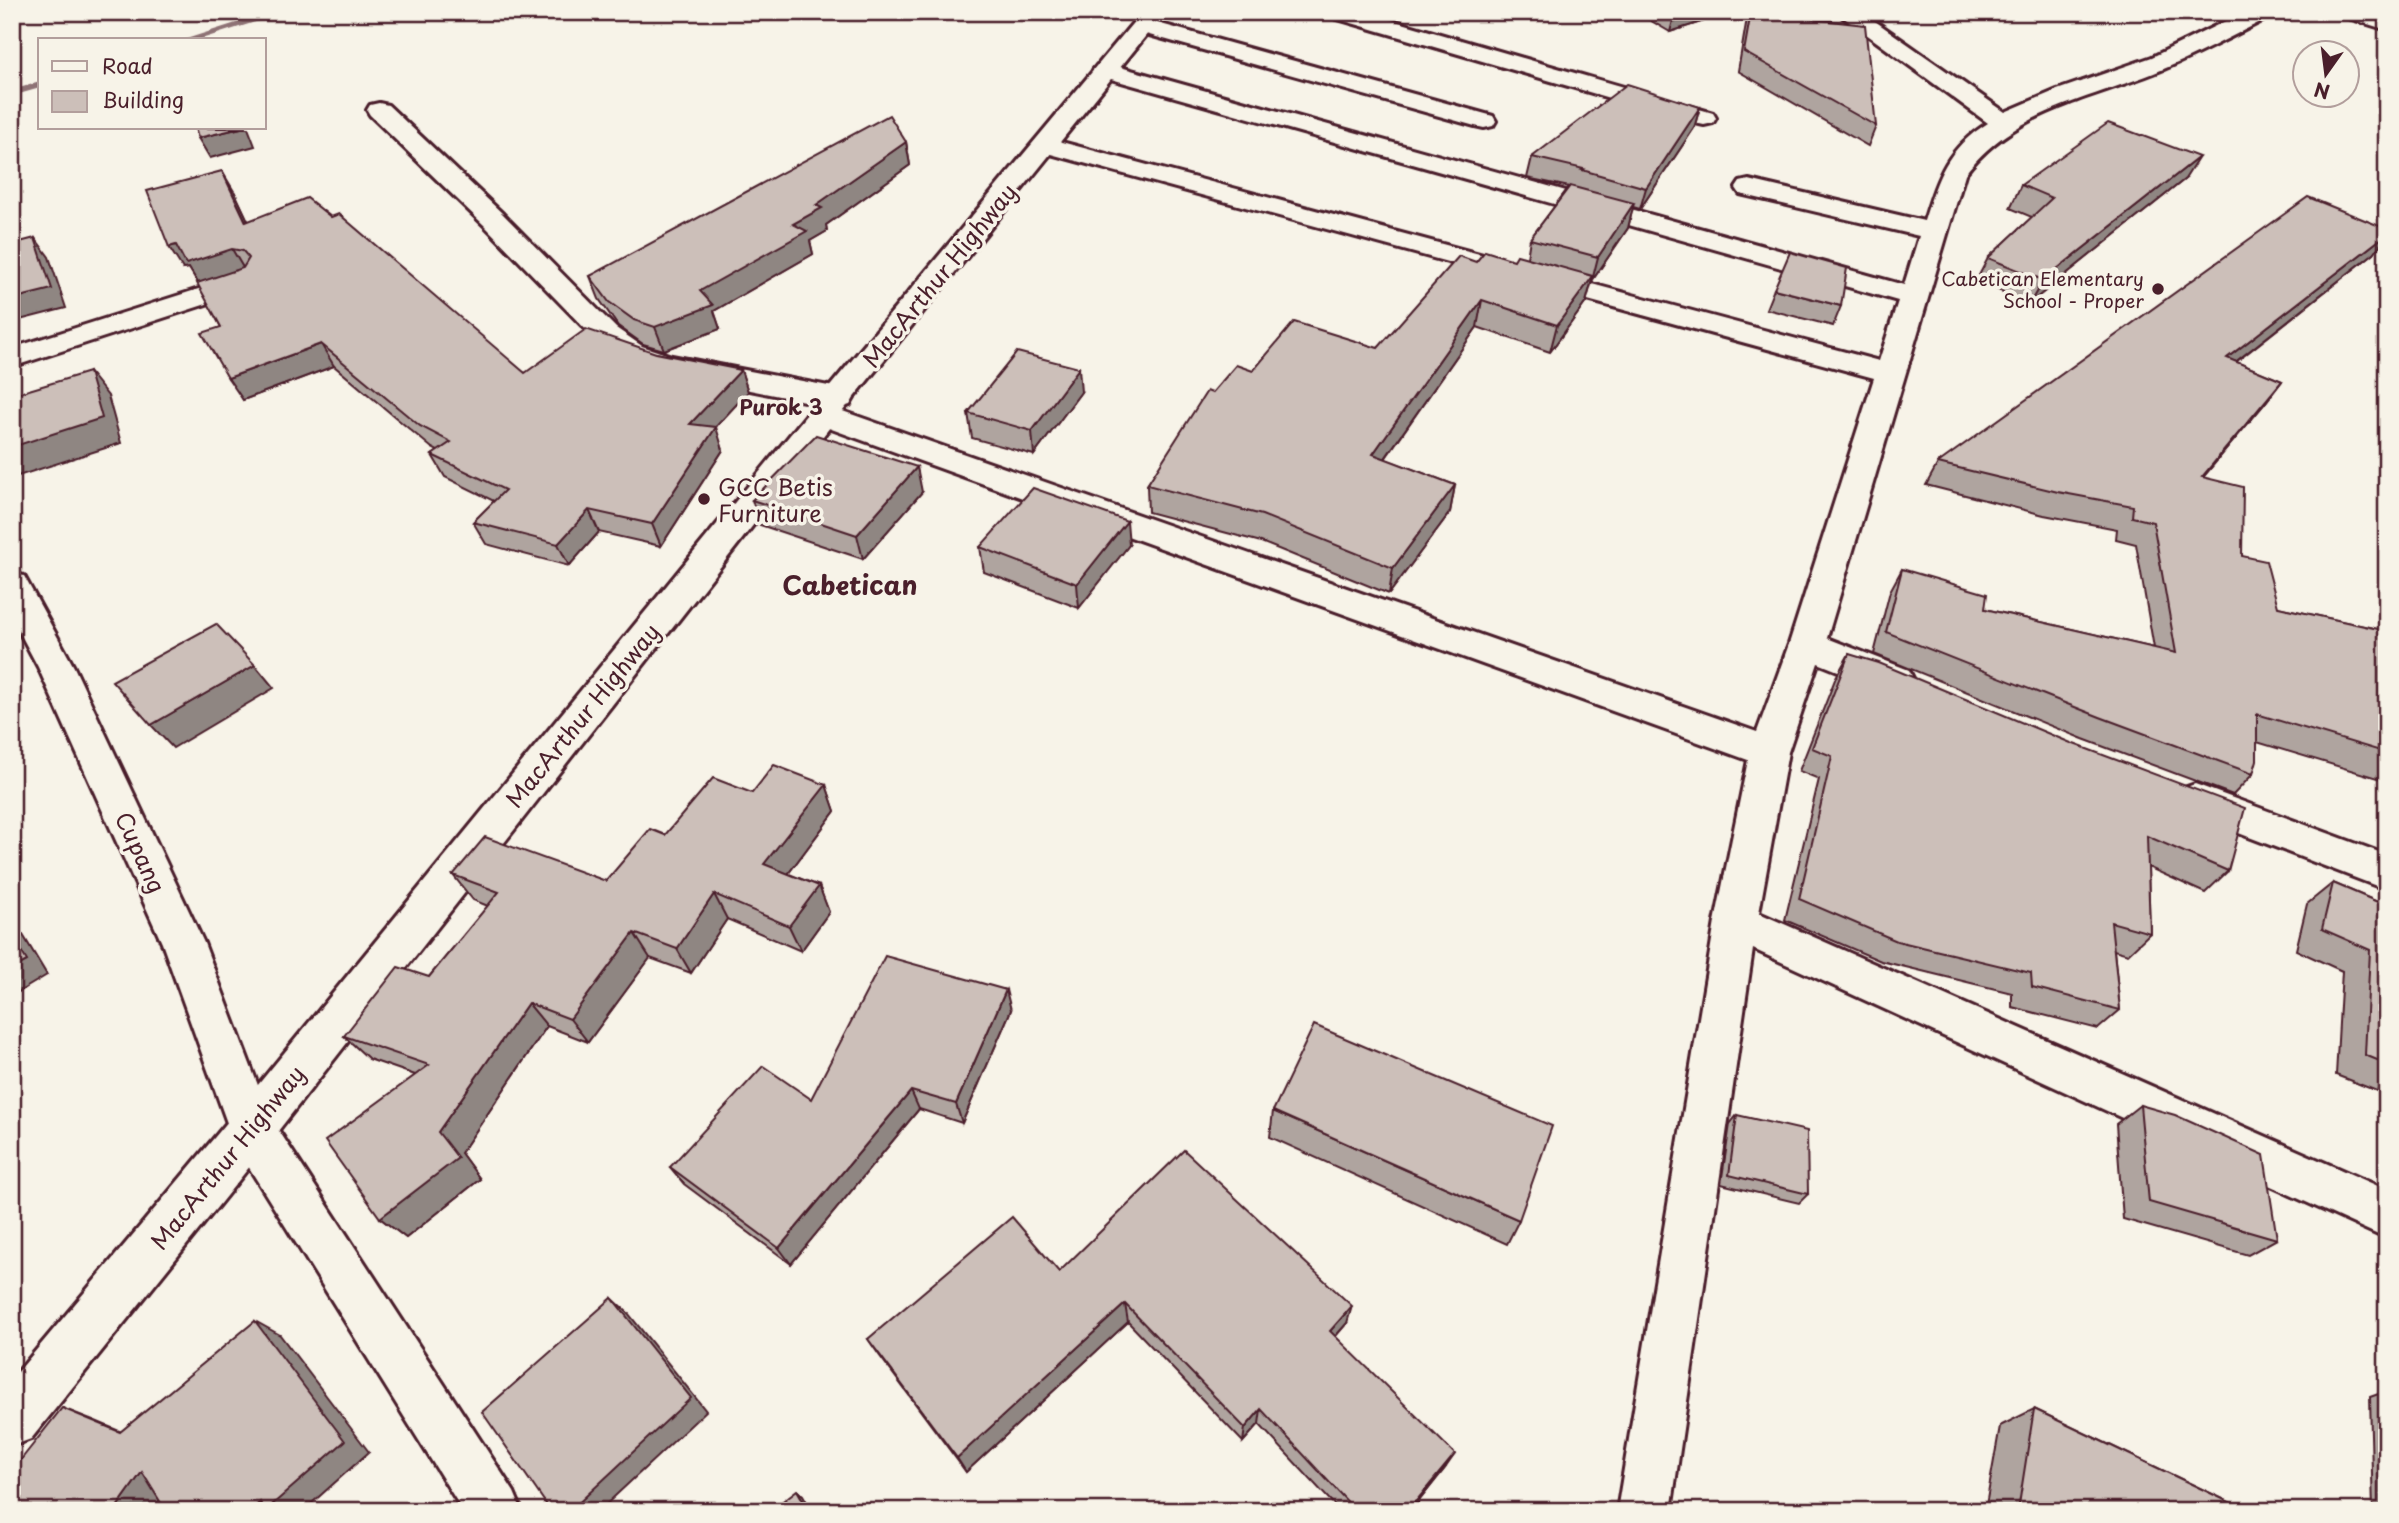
<svg xmlns="http://www.w3.org/2000/svg" width="2399" height="1523" viewBox="0 0 2399 1523" font-family="'Playpen Sans',sans-serif">
  <style>
    .lines { fill: none; stroke-linecap: round; stroke-linejoin: round }
    .stream { fill: #8e7275; fill-rule: evenodd }
    .street-casing { stroke: #4a1f2b; stroke-width: 6 }
    .secondary-casing { stroke: #4a1f2b; stroke-width: 6 }
    .street { fill: #f7f3e8; fill-rule: evenodd }
    .secondary { fill: #f7f3e8; fill-rule: evenodd }
    .wall { fill: #afa49f; stroke: #4a1f2b; stroke-width: 2 }
    .shaded-wall { fill: #8f8682; stroke: #4a1f2b; stroke-width: 2 }
    .building { fill: #ccbfb9; stroke: #4a1f2b; stroke-width: 2 }
    .poi-dot { fill: #4a1f2b; stroke: #f7f3e8; stroke-width: 2.5 }
    .labels { text-anchor: middle; dominant-baseline: central; stroke-width: 7; stroke-linejoin: round; paint-order: stroke }
    .far-poi-label { font-size: 19px; fill: #4a1f2b; stroke: #f7f3e8; text-anchor: end }
    .far-neighbourhood-label { font-size: 21px; font-weight: bold; fill: #4a1f2b; stroke: #f7f3e8 }
    .street-label { font-size: 23px; fill: #4a1f2b; stroke: #f7f3e8 }
    .poi-label { font-size: 23px; fill: #4a1f2b; stroke: #f7f3e8; text-anchor: start }
    .quarter-label { font-size: 26px; font-weight: bold; fill: #4a1f2b; stroke: #f7f3e8 }
  </style>
  <rect width="100%" height="100%" fill="#f7f3e8"/>
  <filter id="ink" filterUnits="userSpaceOnUse"><feTurbulence type="fractalNoise" baseFrequency=".0143" numOctaves="2"/><feDisplacementMap in="SourceGraphic" scale="14" xChannelSelector="R" yChannelSelector="G"/><feConvolveMatrix kernelMatrix="1 2 1 2 8 2 1 2 1" color-interpolation-filters="sRGB"/></filter>
  <g filter="url(#ink)">
    <g class="lines">
      <g class="stream">
        <polygon points="270,12 287,12 198,40 183,40"/>
        <polygon points="40,82 40,88 12,96 12,90"/>
      </g>
      <defs>
        <g id="street">
          <polygon points="1328,12 1364,12 1713,113 1716,118 1713,123 1704,125 1695,123 1331,17"/>
          <path d="M1836 12H1862L2005 112 2057 90 2152 57 2244 12H2273L2270 17C2232 36 2194 57 2154 73 2085 100 2012 112 1965 174L1827 638 1909 670 1914 680 1909 690 1896 694 1818 663 1788 752 1759 913 2387 1190V1239L1753 949 1671 1511H1617L1715 922 1748 760 812 422 808 415 812 408 823 405 834 408 1757 732 1789 644 1874 378 1036 150 1032 145 1036 140 1045 137 1054 140 1879 361 1898 301 1097 75 1093 70 1097 65H1113L1904 285 1919 236 1740 194 1736 188 1740 182 1749 180 1924 221C1938 177 1946 149 1988 123Z"/>
          <polygon points="2342,12 2376,12 2387,16 2387,30 2345,17"/>
          <polygon points="1143,19 1493,116 1496,121 1493,126 1484,128 1475,126 1135,31 1132,26 1135,21"/>
          <polygon points="379,103 388,105 503,214 616,328 642,346 672,356 839,388 850,391 854,398 850,405 839,408 665,373 622,358 596,340 485,226 370,115 367,110 370,105"/>
          <polygon points="246,274 256,276 260,282 256,288 12,367 12,348"/>
          <polygon points="12,573 24,576 74,667 204,943 270,1117 514,1492 522,1511 463,1511 235,1145 162,943 38,667 12,618"/>
          <polygon points="2195,784 2387,855 2387,890 2181,811 2175,800 2181,789"/>
        </g>
        <polygon id="secondary" points="1142,12 1165,12 834,422 267,1145 31,1439 12,1446 12,1379 235,1113 812,408"/>
      </defs>
      <use href="#street" class="street-casing"/>
      <use href="#secondary" class="secondary-casing"/>
      <use href="#street" class="street"/>
      <use href="#secondary" class="secondary"/>
    </g>
    <g class="wall">
      <polygon points="1636,12 1732,12 1670,32"/>
      <polygon points="1748,12 1789,12 1784,16 1876,126 1868,146 1738,71"/>
      <polygon points="1700,107 1694,128 1640,209 1633,207 1628,228 1592,281 1586,302 1550,352 1477,327 1385,459 1455,485 1450,512 1389,594 1261,542 1148,512 1147,485 1212,393 1253,371 1378,348 1476,262 1514,260 1527,258 1530,239 1569,187 1527,178 1532,157"/>
      <polygon points="906,142 910,165 826,225 827,231 810,241 813,254 714,311 720,329 664,350 643,344 618,326 599,299 590,276"/>
      <polygon points="2185,179 2030,303 1976,281 1988,258 2032,217 2010,208 2021,185"/>
      <polygon points="235,193 248,221 525,373 656,353 741,370 748,392 715,427 723,450 661,546 599,532 569,566 486,544 473,522 494,501 445,477 432,455 438,451 432,448 334,366 243,400 221,327 198,283 189,268 183,269"/>
      <polygon points="2387,229 2387,236 2374,253 2236,362 2282,381 2265,403 2203,477 2242,556 2278,607 2387,631 2387,781 2257,742 2253,774 2233,795 2083,739 1874,654 1890,591 1902,569 1985,609 2154,648 2136,544 2116,539 2117,529 2044,515 1926,485 1938,463"/>
      <polygon points="1774,289 1841,306 1833,326 1766,309"/>
      <polygon points="1081,392 1034,455 972,438 968,413"/>
      <polygon points="922,492 863,559 760,525 752,500"/>
      <polygon points="1129,545 1079,608 984,572 980,547"/>
      <polygon points="1849,654 2228,871 2205,893 2148,867 2150,933 2128,954 2114,950 2120,1010 2098,1029 2012,1007 2012,993 1881,961 1785,920 1819,779 1799,771 1836,677"/>
      <polygon points="826,785 835,811 788,874 819,886 829,912 801,951 727,919 691,973 650,958 588,1042 547,1026 461,1153 480,1179 406,1238 380,1218 415,1075 369,1059 344,1036 429,977 488,906 473,900 453,875 606,881 665,835 752,793"/>
      <polygon points="2333,883 2387,906 2387,1095 2336,1075 2342,971 2296,950 2307,904"/>
      <polygon points="1011,1010 962,1123 919,1109 791,1264 684,1184 670,1167 811,1099"/>
      <polygon points="2140,1105 2277,1239 2248,1255 2123,1219 2116,1124"/>
      <polygon points="1273,1111 1519,1220 1507,1244 1270,1137"/>
      <polygon points="1737,1115 1808,1194 1799,1203 1721,1184 1730,1124"/>
      <polygon points="1059,1272 1347,1323 1335,1337 1446,1467 1411,1511 1340,1511 1259,1424 1243,1442 1128,1322 966,1472 879,1355 868,1339"/>
      <polygon points="2387,1391 2387,1511 2373,1511 2370,1397"/>
      <polygon points="2034,1409 2248,1511 1985,1511 2000,1426"/>
    </g>
    <g class="shaded-wall">
      <polygon points="1677,12 1732,12 1670,32 1675,13"/>
      <polygon points="1771,12 1789,12 1762,33 1768,14"/>
      <polygon points="1700,107 1694,128 1640,209 1646,188"/>
      <polygon points="241,128 248,128 255,146 210,158 198,138"/>
      <polygon points="906,142 910,165 826,225 827,231 810,241 813,254 714,311 720,329 664,350 655,327 700,291 793,224 816,205"/>
      <polygon points="2199,157 2185,179 2030,303 2043,280"/>
      <polygon points="222,171 235,193 259,244 246,222"/>
      <polygon points="1634,203 1628,228 1592,281 1598,257"/>
      <polygon points="2387,234 2387,236 2374,253 2211,381 2227,358"/>
      <polygon points="35,238 49,257 66,308 12,322 12,299"/>
      <polygon points="176,245 232,249 245,271 200,286 189,268 183,269 169,247"/>
      <polygon points="1593,276 1586,302 1550,352 1557,325"/>
      <polygon points="1482,300 1477,327 1369,481 1373,454"/>
      <polygon points="321,344 334,366 243,400 228,378"/>
      <polygon points="1079,368 1081,392 1034,455 1032,431"/>
      <polygon points="741,370 748,392 698,446 690,424"/>
      <polygon points="89,372 108,396 121,443 12,478 12,447"/>
      <polygon points="2282,381 2265,403 2185,499 2202,477"/>
      <polygon points="716,427 723,450 661,546 652,524"/>
      <polygon points="917,467 922,492 863,559 857,535"/>
      <polygon points="1455,485 1450,512 1389,594 1393,568"/>
      <polygon points="589,510 599,532 569,566 558,544"/>
      <polygon points="1127,521 1129,545 1079,608 1077,584"/>
      <polygon points="255,665 274,688 173,748 151,725"/>
      <polygon points="826,785 835,811 776,890 764,864"/>
      <polygon points="819,886 829,912 801,951 789,926"/>
      <polygon points="714,894 727,919 691,973 677,949"/>
      <polygon points="12,927 23,935 47,975 12,996"/>
      <polygon points="634,933 650,958 588,1042 570,1019"/>
      <polygon points="1006,990 1011,1010 962,1123 956,1104"/>
      <polygon points="528,1003 547,1026 461,1153 480,1179 406,1238 380,1218 438,1132"/>
      <polygon points="911,1091 919,1109 791,1264 779,1248"/>
      <polygon points="612,1298 628,1313 706,1411 599,1511 570,1511"/>
      <polygon points="1125,1304 1128,1322 966,1472 957,1458"/>
      <polygon points="1352,1306 1347,1323 1325,1348 1330,1331"/>
      <polygon points="255,1321 280,1335 369,1452 303,1511 250,1511"/>
      <polygon points="62,1408 93,1420 150,1444 120,1432"/>
      <polygon points="1261,1409 1259,1424 1243,1442 1245,1428"/>
      <polygon points="1455,1454 1446,1467 1411,1511 1408,1511"/>
      <polygon points="142,1472 172,1482 152,1511 114,1511"/>
      <polygon points="797,1490 803,1495 812,1511 809,1511"/>
    </g>
    <g class="building">
      <polygon points="1751,12 1771,12 1768,14 1865,25 1876,126 1744,52"/>
      <polygon points="1627,84 1700,107 1646,188 1582,170 1584,169 1532,157"/>
      <polygon points="889,115 906,142 816,205 822,208 793,224 807,231 700,291 713,305 655,327 634,320 609,302 590,276"/>
      <polygon points="2108,123 2199,157 2043,280 1988,258 2052,198 2021,185"/>
      <polygon points="195,128 241,128 198,138"/>
      <polygon points="222,171 246,222 307,198 331,217 339,214 525,373 586,329 656,353 741,370 690,424 716,427 652,524 589,510 558,544 473,522 505,490 432,455 451,442 420,426 321,344 228,378 202,333 221,327 197,283 243,268 249,258 243,251 232,249 186,264 176,245 169,247 147,191"/>
      <polygon points="1570,186 1634,203 1598,257 1530,239"/>
      <polygon points="2308,197 2387,229 2387,234 2227,358 2282,381 2202,477 2243,487 2242,556 2266,561 2278,607 2387,631 2387,753 2257,714 2257,760 2253,774 2100,717 1886,632 1902,569 1987,594 1985,609 2176,653 2153,522 2132,517 2133,506 2058,492 1938,463"/>
      <polygon points="35,238 52,289 12,299 12,244"/>
      <polygon points="1485,251 1514,260 1517,255 1593,276 1557,325 1482,300 1373,454 1455,485 1393,568 1262,515 1147,485 1207,391 1212,393 1236,365 1253,371 1294,322 1378,348 1459,256 1476,262"/>
      <polygon points="1790,252 1847,268 1841,306 1774,289"/>
      <polygon points="1017,352 1079,368 1032,431 968,413"/>
      <polygon points="89,372 102,418 12,447 12,395"/>
      <polygon points="816,435 917,467 857,535 752,500"/>
      <polygon points="1033,488 1127,521 1077,584 980,547"/>
      <polygon points="216,624 255,665 151,725 112,681"/>
      <polygon points="1849,654 1879,663 2071,743 2245,808 2228,871 2147,836 2150,933 2111,922 2120,1010 2032,987 2031,973 1897,941 1799,899 1832,756 1812,748"/>
      <polygon points="774,765 826,785 764,864 819,886 789,926 714,894 677,949 634,933 570,1019 528,1003 438,1132 458,1158 380,1218 325,1141 429,1065 344,1036 398,967 429,977 499,892 453,875 485,837 606,881 650,829 665,835 713,778 752,793"/>
      <polygon points="2333,883 2387,906 2387,1064 2365,1055 2370,950 2322,929"/>
      <polygon points="12,936 27,961 12,969"/>
      <polygon points="885,956 1006,990 956,1104 911,1091 779,1248 670,1167 763,1066 811,1099"/>
      <polygon points="1314,1025 1552,1126 1519,1220 1273,1111"/>
      <polygon points="2140,1105 2175,1115 2264,1155 2277,1239 2149,1202"/>
      <polygon points="1737,1115 1807,1131 1808,1194 1729,1175"/>
      <polygon points="1184,1150 1352,1306 1330,1331 1455,1454 1408,1511 1356,1511 1261,1409 1245,1428 1125,1304 957,1458 868,1339 1012,1217 1059,1272"/>
      <polygon points="612,1298 691,1398 570,1511 551,1511 482,1412"/>
      <polygon points="255,1321 345,1441 265,1511 260,1502 250,1511 166,1511 142,1472 114,1511 12,1511 12,1471 62,1408 120,1432"/>
      <polygon points="2034,1409 2248,1511 2018,1511"/>
      <polygon points="797,1490 809,1511 770,1511"/>
    </g>
  </g>
  <g class="poi-dot">
    <circle cx="2158" cy="289" r="7"/>
    <circle cx="704" cy="499" r="7"/>
  </g>
  <g class="labels">
    <g class="far-poi-label">
      <text x="2144" y="278">Cabetican Elementary<tspan x="2144" dy="22">School - Proper</tspan></text>
    </g>
    <g class="far-neighbourhood-label">
      <text x="781" y="406">Purok 3</text>
    </g>
    <g class="street-label">
      <text transform="translate(939 275) rotate(-51)">MacArthur Highway</text>
      <text transform="translate(582 715) rotate(-51)">MacArthur Highway</text>
      <text transform="translate(141 852) rotate(65)">Cupang</text>
      <text transform="translate(227 1157) rotate(-51)">MacArthur Highway</text>
    </g>
    <g class="poi-label">
      <text x="718" y="486">GCC Betis<tspan x="718" dy="26">Furniture</tspan></text>
    </g>
    <g class="quarter-label">
      <text x="850" y="584">Cabetican</text>
    </g>
  </g>
  <rect width="2399" height="1523" fill="none" stroke="#f7f3e8" stroke-width="42"/>
  <rect x="21" y="21" width="2357" height="1481" fill="none" stroke="#4a1f2b" stroke-width="2.5" filter="url(#ink)"/>
  <rect x="38" y="38" width="228" height="91" fill="#f7f3e8" stroke="#b29e9c" stroke-width="2"/>
  <rect x="52" y="61" width="35" height="10" fill="#f7f3e8" stroke="#b29e9c" stroke-width="2"/>
  <text x="102" y="74" font-size="21" fill="#4a1f2b">Road</text>
  <rect x="52" y="91" width="35" height="21" fill="#ccbfb9" stroke="#b29e9c" stroke-width="2"/>
  <text x="102" y="108" font-size="21" fill="#4a1f2b">Building</text>
  <g transform="translate(2326 74) rotate(194)"><circle r="33" fill="#f7f3e8" stroke="#b29e9c" stroke-width="2"/>
  <path d="M0-5L12 26L0 18L-12 26Z" fill="#4a1f2b"/>
  <text y="-10" font-size="19" font-weight="bold" text-anchor="middle" fill="#4a1f2b">N</text>
  </g>
</svg>
